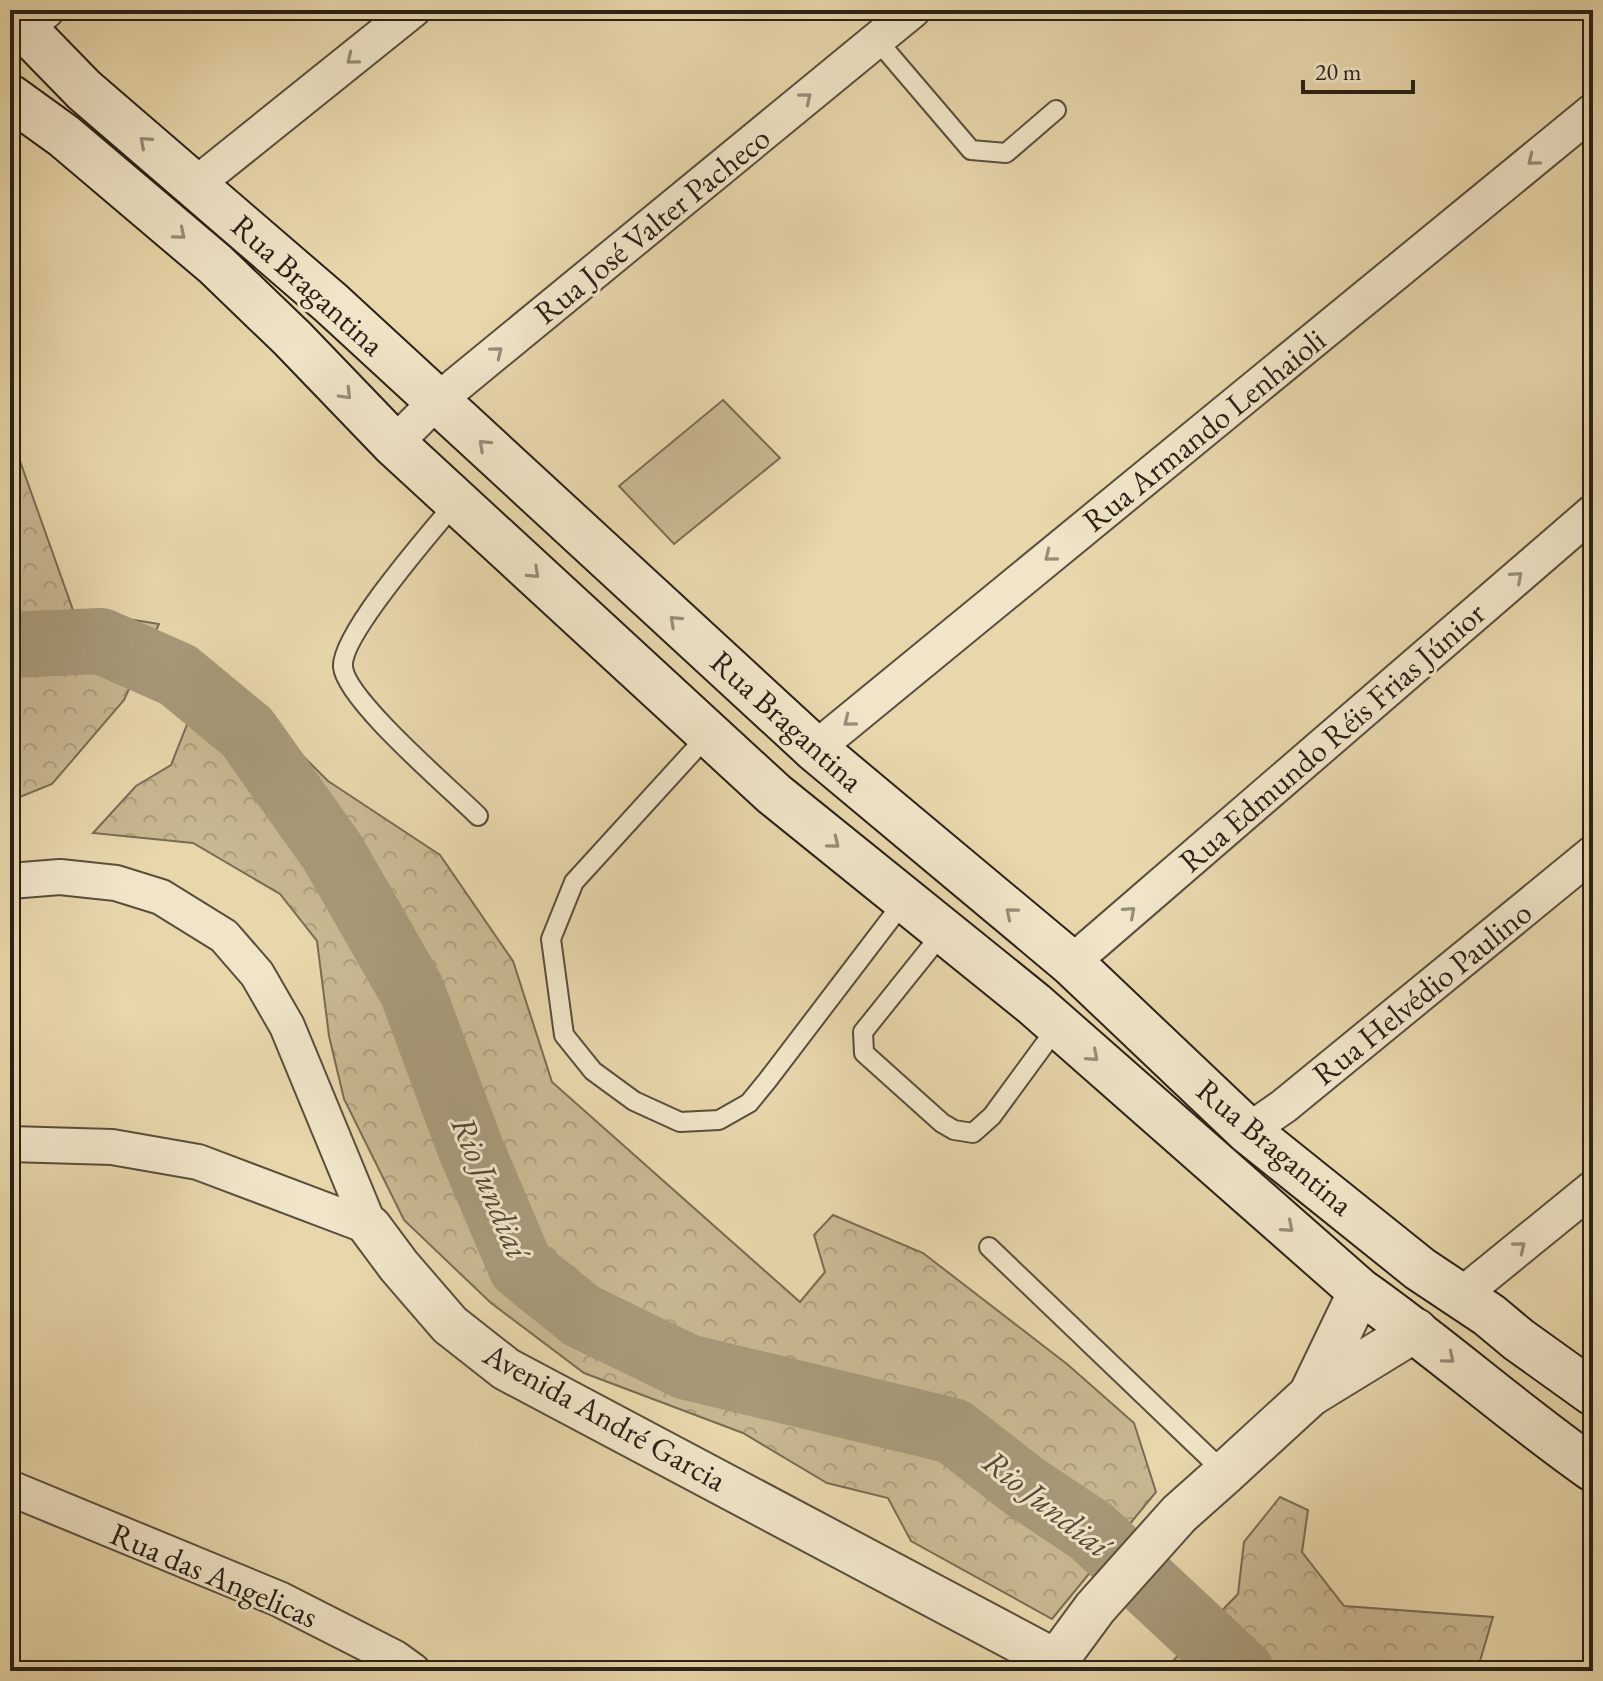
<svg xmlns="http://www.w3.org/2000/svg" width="1603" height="1681" viewBox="0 0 1603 1681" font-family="'EB Garamond',serif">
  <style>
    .forest { fill: url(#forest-crowns); stroke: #786c55; stroke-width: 2 }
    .pitch { fill: #c8b892; stroke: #786c55; stroke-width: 2 }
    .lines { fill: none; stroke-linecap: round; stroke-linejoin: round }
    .river { stroke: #a79979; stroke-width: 66 }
    .service-casing { stroke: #594e3d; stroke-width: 22 }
    .minor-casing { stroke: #594e3d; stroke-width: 38 }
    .tertiary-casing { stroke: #594e3d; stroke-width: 46 }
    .secondary-casing { stroke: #292118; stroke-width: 48 }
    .service { stroke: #f0e5c8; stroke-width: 18 }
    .minor { stroke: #f0e5c8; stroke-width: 34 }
    .tertiary { stroke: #f0e5c8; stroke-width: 42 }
    .secondary { stroke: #f0e5c8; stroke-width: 44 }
    .oneway { stroke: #968d79 }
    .labels { text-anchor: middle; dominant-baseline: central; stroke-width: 6; stroke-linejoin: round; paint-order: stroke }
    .street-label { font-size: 32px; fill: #292118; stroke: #f0e5c8 }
    .water-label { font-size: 34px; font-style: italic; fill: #554b3a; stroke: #f0e5c8 }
  </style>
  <defs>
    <pattern id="forest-crowns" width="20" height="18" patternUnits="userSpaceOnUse" patternTransform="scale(2)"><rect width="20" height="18" fill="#c8b892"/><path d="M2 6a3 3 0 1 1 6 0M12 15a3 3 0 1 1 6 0" fill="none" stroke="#ac9e7d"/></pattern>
  </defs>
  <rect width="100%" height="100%" fill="#e8d7ab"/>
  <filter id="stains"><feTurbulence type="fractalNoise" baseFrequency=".0025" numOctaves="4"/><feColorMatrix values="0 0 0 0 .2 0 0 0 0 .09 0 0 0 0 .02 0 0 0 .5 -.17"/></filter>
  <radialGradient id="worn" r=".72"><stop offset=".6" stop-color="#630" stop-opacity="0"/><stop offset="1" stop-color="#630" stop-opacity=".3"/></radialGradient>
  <g class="forest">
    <polygon points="10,433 73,610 159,624 124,700 52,784 10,801"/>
    <polygon points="211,664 328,781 440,855 513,961 552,1082 800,1302 825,1272 814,1235 833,1215 923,1253 1067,1364 1134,1423 1156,1492 1052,1619 911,1541 888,1498 827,1483 743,1433 584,1373 491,1303 404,1220 344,1099 329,1036 317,941 280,894 193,843 93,833 136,786 171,765"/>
    <polygon points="1280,1497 1308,1510 1302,1552 1344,1606 1493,1617 1477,1671 1173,1671 1168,1666 1238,1594 1244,1542"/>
  </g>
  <polygon class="pitch" points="723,400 780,458 674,544 619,486"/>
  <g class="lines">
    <polyline class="river" points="10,645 101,641 178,675 247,732 333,853 412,991 470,1147 521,1267 582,1316 687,1367 953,1431 1025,1487 1091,1531 1241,1671"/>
    <defs>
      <g id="service">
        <polyline points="877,40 971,150 1006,153 1056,110"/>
        <path d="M456 502C433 530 340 635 343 667 346 700 451 789 478 816"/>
        <polyline points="709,734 574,882 551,939 564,1035 593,1071 634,1101 680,1122 719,1120 749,1103 767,1081 905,900"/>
        <polyline points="944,931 863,1032 864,1053 942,1123 954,1130 973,1133 992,1116 1058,1026"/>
        <polyline points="989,1247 1225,1473"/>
      </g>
      <g id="minor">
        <polyline points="25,30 47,10"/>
        <polyline points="195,185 413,10"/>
        <polyline points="394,444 437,401 913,10"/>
        <polyline points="815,749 1593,111"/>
        <polyline points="10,881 60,877 116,883 161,897 224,936 257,974 287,1026 370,1227"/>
        <polyline points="1071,963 1593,512"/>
        <polyline points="1248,1131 1284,1106 1593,853"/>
        <polyline points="10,1144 112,1147 198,1162 370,1227"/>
        <polyline points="1459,1297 1593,1188"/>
        <polyline points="10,1488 279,1599 395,1658 413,1671"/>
      </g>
      <g id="tertiary">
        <polyline points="370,1227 399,1266 450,1325 506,1369 1056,1661 1064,1671"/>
        <polyline points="1310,1395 1360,1291"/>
        <polyline points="1056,1661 1095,1608 1179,1514 1225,1473 1310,1395 1416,1330"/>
      </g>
      <g id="secondary">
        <polyline points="10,14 84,90 331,303 815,749 1071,963 1248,1131 1420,1269 1489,1315 1519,1340 1593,1393"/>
        <path d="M10 97 64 136 215 264 292 338 394 444 774 794 1034 1004 1360 1291C1440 1347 1513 1413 1593 1469"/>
      </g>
    </defs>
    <use href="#service" class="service-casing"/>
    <use href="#minor" class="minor-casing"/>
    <use href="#tertiary" class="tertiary-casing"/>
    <use href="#secondary" class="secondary-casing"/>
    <use href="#service" class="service"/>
    <use href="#minor" class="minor"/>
    <use href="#tertiary" class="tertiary"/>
    <use href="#secondary" class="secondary"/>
  </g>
  <defs><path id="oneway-chevron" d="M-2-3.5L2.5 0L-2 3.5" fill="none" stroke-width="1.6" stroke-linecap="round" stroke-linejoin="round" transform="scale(2)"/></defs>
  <g class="oneway">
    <use href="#oneway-chevron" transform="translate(352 59) rotate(141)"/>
    <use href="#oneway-chevron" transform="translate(806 98) rotate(-39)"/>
    <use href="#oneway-chevron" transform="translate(145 142) rotate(-139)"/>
    <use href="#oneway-chevron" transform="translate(1533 160) rotate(141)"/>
    <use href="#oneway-chevron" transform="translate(180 234) rotate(40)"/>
    <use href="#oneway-chevron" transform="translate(497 352) rotate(-39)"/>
    <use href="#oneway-chevron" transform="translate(346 394) rotate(46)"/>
    <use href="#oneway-chevron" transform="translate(484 445) rotate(-137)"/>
    <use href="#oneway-chevron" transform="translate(1050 556) rotate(141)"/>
    <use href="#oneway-chevron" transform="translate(534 573) rotate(43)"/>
    <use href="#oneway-chevron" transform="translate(1517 577) rotate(-41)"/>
    <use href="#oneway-chevron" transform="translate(675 621) rotate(-137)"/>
    <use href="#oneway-chevron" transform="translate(849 721) rotate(141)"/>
    <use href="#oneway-chevron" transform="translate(834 843) rotate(39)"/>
    <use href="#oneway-chevron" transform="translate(1130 912) rotate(-41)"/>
    <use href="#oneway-chevron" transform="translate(1011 913) rotate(-140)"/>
    <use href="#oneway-chevron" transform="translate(1093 1056) rotate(41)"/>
    <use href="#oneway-chevron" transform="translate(1288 1227) rotate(41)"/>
    <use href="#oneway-chevron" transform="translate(1520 1247) rotate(-39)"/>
    <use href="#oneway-chevron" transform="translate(1449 1358) rotate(40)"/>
  </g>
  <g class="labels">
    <g class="street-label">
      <text transform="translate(652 225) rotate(-39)">Rua José Valter Pacheco</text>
      <text transform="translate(308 285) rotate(42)">Rua Bragantina</text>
      <text transform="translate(1204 430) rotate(-39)">Rua Armando Lenhaioli</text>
      <text transform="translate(787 721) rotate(42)">Rua Bragantina</text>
      <text transform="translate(1332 737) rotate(-41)">Rua Edmundo Réis Frias Júnior</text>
      <text transform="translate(1422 993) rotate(-39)">Rua Helvédio Paulino</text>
      <text transform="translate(1275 1147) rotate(40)">Rua Bragantina</text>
      <text transform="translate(605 1417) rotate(29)">Avenida André Garcia</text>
      <text transform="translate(214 1575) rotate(23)">Rua das Angelicas</text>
    </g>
    <g class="water-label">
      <text transform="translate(491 1187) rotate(67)">Rio Jundiaí</text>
      <text transform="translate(1047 1503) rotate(38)">Rio Jundiaí</text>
    </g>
  </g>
  <rect width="1603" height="1681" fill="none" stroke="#e8d7ab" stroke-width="40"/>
  <rect x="12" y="12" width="1579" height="1657" fill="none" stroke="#292118" stroke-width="4"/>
  <rect x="20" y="20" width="1563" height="1641" fill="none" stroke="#292118" stroke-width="2"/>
  <path d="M1303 80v12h110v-12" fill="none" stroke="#292118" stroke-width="4"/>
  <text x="1315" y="80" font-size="24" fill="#292118" stroke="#f0e5c8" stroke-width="6" paint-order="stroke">20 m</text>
  <rect width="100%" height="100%" filter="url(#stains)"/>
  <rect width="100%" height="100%" fill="url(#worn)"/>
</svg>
